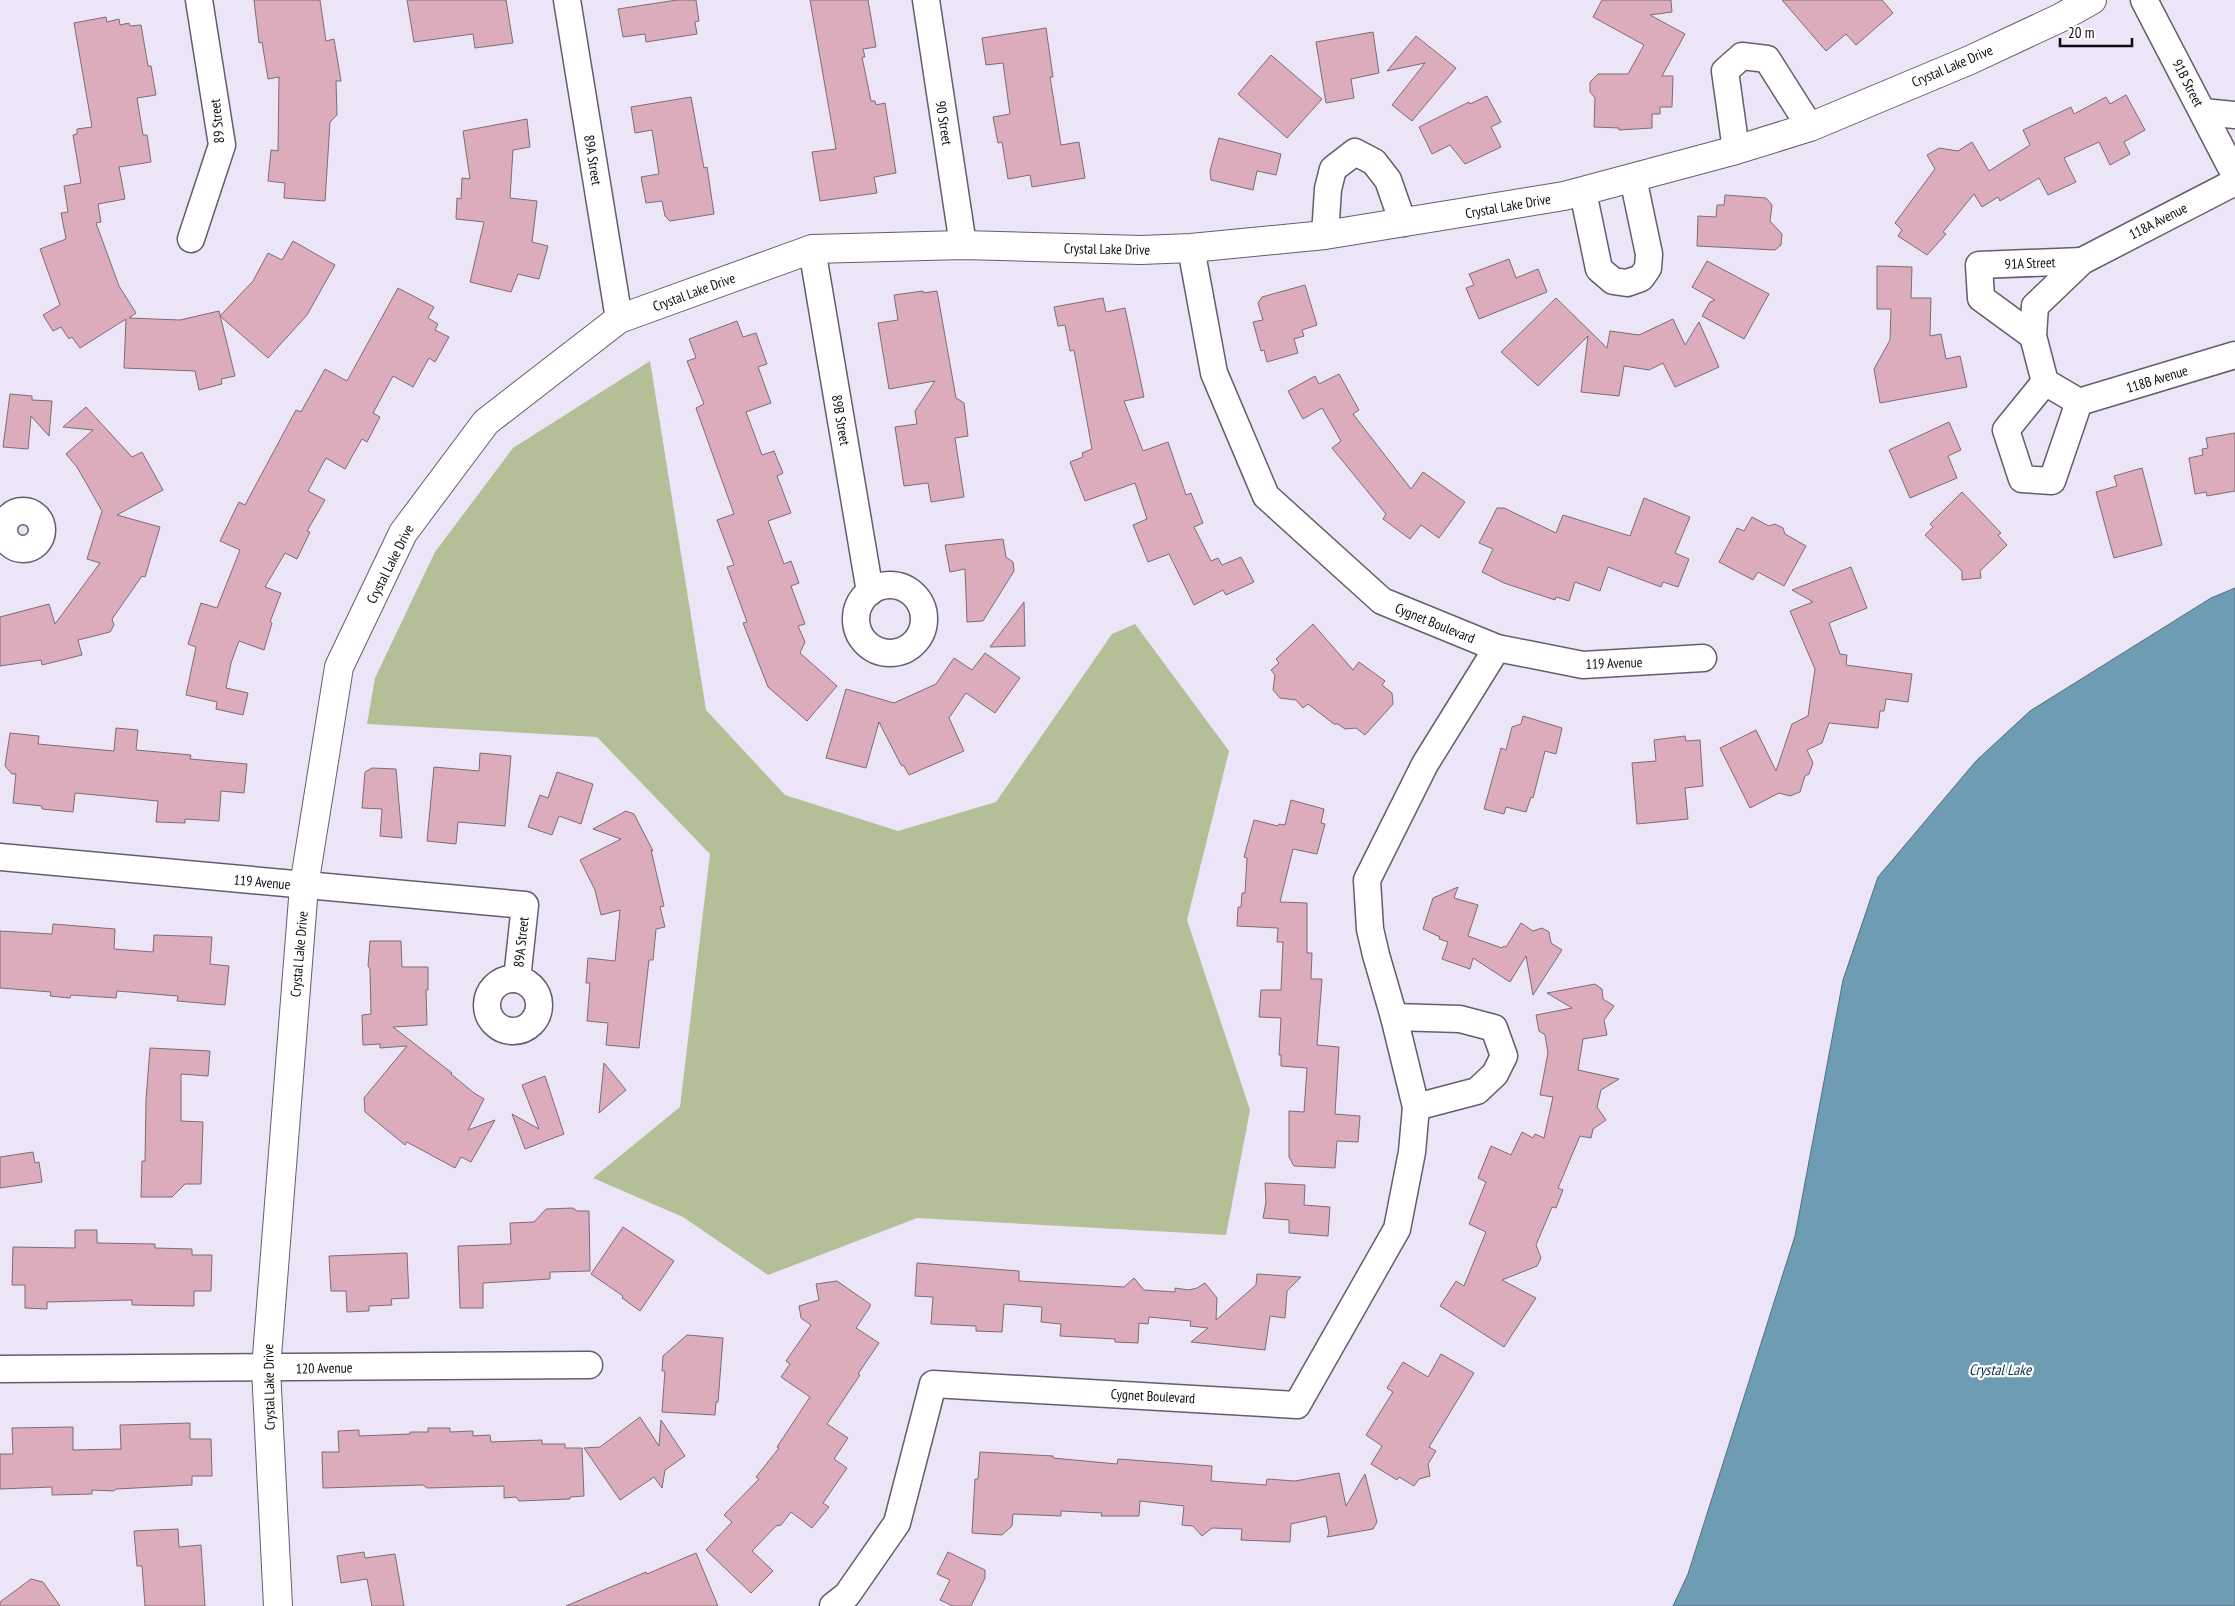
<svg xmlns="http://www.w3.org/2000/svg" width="2235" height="1606" viewBox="0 0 2235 1606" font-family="'PT Sans Narrow',sans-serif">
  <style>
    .green { fill: #b2bf97 }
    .water { fill: #6e9cb3; stroke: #517082 }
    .building { fill: #ddacbc; stroke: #7e6c71 }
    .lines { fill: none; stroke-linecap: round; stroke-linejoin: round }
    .minor-casing { stroke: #635e6c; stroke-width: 29 }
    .tertiary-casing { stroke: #635e6c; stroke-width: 30 }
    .minor { stroke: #fff; stroke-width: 26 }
    .tertiary { stroke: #fff; stroke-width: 28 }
    .labels { text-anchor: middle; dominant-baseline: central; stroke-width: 4.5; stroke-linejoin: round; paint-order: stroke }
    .street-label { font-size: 14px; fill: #0d0b10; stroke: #fff }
    .water-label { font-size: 15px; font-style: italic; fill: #0c3647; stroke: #fff }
  </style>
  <rect width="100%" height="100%" fill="#ebe5f7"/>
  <polygon class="green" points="650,361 706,710 785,795 898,831 996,802 1112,634 1135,624 1229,751 1187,920 1250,1110 1226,1235 917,1218 768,1275 683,1217 593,1178 680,1107 710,854 597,737 367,724 375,678 435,552 513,448"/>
  <polygon class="water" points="2235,588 2235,1606 1673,1606 1688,1574 1795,1236 1843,980 1878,877 1976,761 2030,711 2211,598"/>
  <g class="building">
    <polygon points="254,0 320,0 326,41 334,39 341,81 336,81 337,115 330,122 325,201 284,198 285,183 268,181 271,150 278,151 279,77 268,79 262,42 259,43"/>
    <polygon points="407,0 506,0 513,43 475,48 473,34 414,42"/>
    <polygon points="677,0 696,0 699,21 695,22 697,34 646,42 645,34 623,37 618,9"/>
    <polygon points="810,0 868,0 876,47 863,49 865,57 862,57 871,101 875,101 876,105 885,103 896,173 874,177 877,193 820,201 812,152 836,149"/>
    <polygon points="1602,0 1671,0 1672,12 1650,15 1685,34 1662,76 1673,76 1672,107 1660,107 1660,114 1652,114 1652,128 1619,130 1619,128 1594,127 1595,98 1590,92 1590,82 1598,74 1628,74 1644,45 1593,17"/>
    <polygon points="1782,0 1882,0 1893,13 1856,45 1846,34 1826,51"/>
    <polygon points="106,17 107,22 119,19 120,25 129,23 130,26 141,25 148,66 151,66 156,95 137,98 143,135 147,135 151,162 119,167 125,199 98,204 101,222 96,223 119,286 136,313 129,318 180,320 219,311 235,376 221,379 222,384 199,390 195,371 124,368 126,319 80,348 72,337 69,339 61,327 53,331 43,315 60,305 40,249 66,239 61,213 68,212 64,186 81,183 73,135 77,134 77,129 92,127 74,23"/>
    <polygon points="1046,28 1053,77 1050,77 1061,145 1079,142 1085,178 1032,187 1030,175 1008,179 1002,142 998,143 993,117 1010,114 1003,63 986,65 982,38"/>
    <polygon points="1373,32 1379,73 1351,79 1354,98 1326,103 1316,42"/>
    <polygon points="1416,36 1456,68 1412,121 1392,105 1425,63 1387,71"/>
    <polygon points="1271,55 1322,99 1287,138 1238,94"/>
    <polygon points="2126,95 2145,130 2124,142 2130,154 2110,165 2099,142 2064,158 2076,182 2048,195 2039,178 2000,201 1998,197 1982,207 1974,194 1943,232 1946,234 1927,255 1898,236 1902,230 1895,223 1935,169 1927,155 1939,148 1958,151 1972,142 1989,171 2030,145 2023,130 2071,107 2074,114 2106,97 2110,104"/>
    <polygon points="1487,96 1501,122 1491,127 1501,147 1465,164 1450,145 1432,154 1419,127 1469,102 1470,104"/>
    <polygon points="691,97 704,168 707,167 714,214 670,221 665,216 662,201 646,203 641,177 659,174 652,130 635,133 631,107"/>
    <polygon points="527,119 530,147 513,150 510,198 537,201 532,242 548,246 539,279 518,274 511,292 470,282 484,222 456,219 457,198 461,199 462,178 470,179 463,131"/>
    <polygon points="1219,138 1281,154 1276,175 1257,171 1253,190 1211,180 1210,171"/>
    <polygon points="1725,195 1766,198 1772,205 1770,221 1782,234 1781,245 1775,250 1697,246 1698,216 1716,217 1717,205 1724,205"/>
    <polygon points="293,241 335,265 307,315 268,358 220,316 253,281 268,253 282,260"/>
    <polygon points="1509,259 1516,278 1538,269 1547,292 1479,319 1466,288 1474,285 1469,274"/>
    <polygon points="1707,261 1769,294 1744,339 1702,316 1710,302 1715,300 1692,287"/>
    <polygon points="1877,266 1912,267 1911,298 1931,298 1930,336 1941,334 1946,359 1960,356 1967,387 1880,403 1874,369 1890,340 1891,309 1877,309"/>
    <polygon points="1305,285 1317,325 1302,330 1304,336 1294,339 1298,353 1267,362 1264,350 1261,351 1253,322 1263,320 1258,303 1262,297"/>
    <polygon points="398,288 434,307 428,318 438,324 435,330 449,337 435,362 429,358 413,387 393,376 373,413 380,417 367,442 362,439 345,469 326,458 308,491 325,500 307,531 310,532 297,559 285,553 265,587 281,593 270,622 272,623 264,650 239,641 231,663 226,688 248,693 243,715 216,709 217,702 186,695 196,647 188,644 201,603 217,608 240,550 220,541 239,502 245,505 296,410 301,412 325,369 347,381"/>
    <polygon points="923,291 923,293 937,291 956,398 964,403 968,436 955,438 964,497 931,502 928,483 904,486 895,427 917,424 915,411 935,381 889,389 878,323 898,320 894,295"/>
    <polygon points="1103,298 1106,312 1125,308 1144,397 1124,401 1143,451 1168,442 1186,495 1191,493 1203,523 1194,527 1211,561 1218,558 1222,565 1241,557 1254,582 1226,595 1223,590 1194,605 1169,554 1148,562 1133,525 1147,519 1135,483 1085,501 1070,462 1083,457 1082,453 1092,449 1074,350 1070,351 1065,325 1058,326 1054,307"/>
    <polygon points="1556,298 1607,348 1610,331 1639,335 1673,319 1685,345 1699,322 1719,367 1675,387 1663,363 1649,370 1624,366 1619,396 1581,392 1588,336 1538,386 1501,352"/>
    <polygon points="737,321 743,337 756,333 767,364 758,367 771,403 746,412 762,455 774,451 783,473 777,476 791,513 768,521 784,564 791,561 799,583 791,586 805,624 798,626 805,642 800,653 837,686 807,721 768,687 743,623 747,622 727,567 734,565 717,520 734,514 696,408 704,404 687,361 696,358 689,339"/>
    <polygon points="1339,374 1359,410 1353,414 1411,489 1423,472 1465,502 1439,538 1421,525 1410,539 1383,519 1386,514 1332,448 1341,441 1322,408 1303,419 1288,391 1315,376 1319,384"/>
    <polygon points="10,394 32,396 32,400 52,401 49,436 31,416 28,449 3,447"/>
    <polygon points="86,407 132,457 142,452 163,490 117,515 160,527 145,577 142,576 112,619 114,625 110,632 78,640 82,655 42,665 41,660 0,666 0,617 49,604 55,624 100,563 87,559 102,511 77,467 66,454 93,430 63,427"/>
    <polygon points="1949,422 1961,450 1948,456 1957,478 1910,498 1889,450"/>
    <polygon points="2235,433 2235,491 2207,496 2206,492 2195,494 2189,458 2203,455 2202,449 2208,448 2206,438"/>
    <polygon points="2142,468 2162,545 2114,558 2096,492 2117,486 2114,476"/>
    <polygon points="1962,492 2001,533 1998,535 2007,545 1980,571 1981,578 1962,580 1962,571 1925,535 1933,527 1930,524"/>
    <polygon points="1644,498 1690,517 1675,553 1689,559 1678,587 1663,582 1661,587 1608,567 1600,591 1575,582 1569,601 1556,597 1555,600 1504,583 1482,572 1493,549 1479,543 1497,508 1504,508 1556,533 1563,515 1630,536"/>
    <polygon points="1752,517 1769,526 1775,524 1783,528 1785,534 1806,546 1784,586 1758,572 1753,580 1719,562 1737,528 1744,531"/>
    <polygon points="1003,539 1006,557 1013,562 1014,571 983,621 967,622 965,569 950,572 945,545"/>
    <polygon points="1851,567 1867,608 1829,623 1840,654 1847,655 1846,665 1912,674 1908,702 1886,699 1884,711 1880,711 1878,728 1829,723 1822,743 1807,750 1813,763 1809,774 1805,776 1800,792 1790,796 1779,793 1750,808 1720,748 1756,730 1776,771 1792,724 1808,716 1815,669 1790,611 1813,602 1792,590"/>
    <polygon points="1024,602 1025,646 990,647"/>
    <polygon points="1313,624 1353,670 1359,662 1385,681 1382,685 1392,693 1393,704 1365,735 1356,728 1345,729 1338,724 1334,724 1308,704 1303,708 1296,700 1280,698 1273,690 1275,675 1271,670 1279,663 1276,659"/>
    <polygon points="985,653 1020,678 995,713 966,693 949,718 964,751 909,775 904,766 901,765 879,722 866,768 826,758 846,689 894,703 936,684 954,658 972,670"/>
    <polygon points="1523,716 1562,728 1556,754 1545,751 1533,798 1531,797 1526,812 1506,807 1504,814 1484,809 1501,748 1506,750 1512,727 1521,724"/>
    <polygon points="116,728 138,730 136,750 191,755 190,759 247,764 244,793 221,791 219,821 185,819 185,823 156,822 158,801 75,793 73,812 42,809 42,806 13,803 16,774 12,774 5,766 10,733 39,736 38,744 114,751"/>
    <polygon points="1685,736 1686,741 1700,740 1703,786 1685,788 1688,819 1637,824 1632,763 1656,761 1654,740"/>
    <polygon points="480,753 511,756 505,826 458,822 456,844 427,841 434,767 479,771"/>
    <polygon points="372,768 396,769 402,838 380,836 382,809 362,808 365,772"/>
    <polygon points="557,772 593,784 581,824 559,816 552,835 528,827 540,795 548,798"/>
    <polygon points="1291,800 1324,809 1321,823 1325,824 1317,854 1293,849 1280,902 1307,903 1307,953 1312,953 1311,979 1322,979 1317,1045 1339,1047 1335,1114 1360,1116 1358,1142 1337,1141 1335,1168 1294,1166 1289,1157 1289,1111 1304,1112 1307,1068 1281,1066 1281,1055 1279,1055 1281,1018 1259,1017 1261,990 1281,990 1283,942 1277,942 1278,928 1237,926 1238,907 1241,907 1242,893 1245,893 1247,858 1244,857 1254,820 1278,826 1279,824 1285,825"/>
    <polygon points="626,811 634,814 653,851 651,850 664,906 660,907 665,927 656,929 653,960 649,960 639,1048 606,1045 608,1023 587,1021 590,983 586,983 588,958 615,961 620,910 601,915 595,890 580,860 621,839 593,829"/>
    <polygon points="1458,887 1454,898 1478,905 1468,936 1502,948 1504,946 1506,947 1521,923 1533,931 1542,928 1549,932 1551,943 1562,950 1533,995 1526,956 1510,982 1473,958 1470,969 1442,959 1448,942 1439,939 1440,937 1423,929 1433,898"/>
    <polygon points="53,924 115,929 114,949 153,952 154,935 212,937 210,964 229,966 225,1005 177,1001 178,996 117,991 116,998 71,995 70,998 50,996 51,992 0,988 0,931 52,934"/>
    <polygon points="370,941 401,941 402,967 428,967 428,990 426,990 427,1025 393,1027 452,1073 451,1074 474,1093 484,1099 468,1130 495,1120 471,1162 461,1157 455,1168 407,1142 405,1145 365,1112 364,1098 407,1046 380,1048 380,1044 363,1045 362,1015 371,1014 370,969 368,966"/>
    <polygon points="1595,984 1602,989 1603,999 1614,1006 1604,1020 1607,1035 1583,1039 1578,1070 1619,1079 1601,1090 1597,1107 1606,1120 1593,1129 1591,1138 1580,1136 1558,1188 1563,1190 1556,1208 1552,1207 1536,1245 1541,1258 1537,1266 1502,1280 1536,1298 1504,1347 1440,1306 1456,1281 1464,1286 1486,1232 1469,1224 1486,1182 1478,1178 1491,1146 1511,1155 1522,1132 1533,1138 1535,1134 1544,1138 1553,1097 1540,1095 1548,1053 1545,1035 1539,1031 1536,1015 1572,1008 1547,993"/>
    <polygon points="150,1048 210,1051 208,1076 181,1074 181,1121 203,1122 201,1184 185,1184 172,1197 141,1197 142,1161 145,1161 146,1100"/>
    <polygon points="604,1063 626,1090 599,1113"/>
    <polygon points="545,1076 564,1134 525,1149 512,1114 539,1129 522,1085"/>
    <polygon points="33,1152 35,1163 39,1162 42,1182 0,1188 0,1157"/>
    <polygon points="1265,1183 1305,1185 1304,1205 1330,1207 1328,1236 1289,1233 1289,1220 1263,1218 1266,1202"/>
    <polygon points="573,1208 577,1211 589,1211 590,1271 550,1272 550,1279 483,1283 483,1308 460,1308 458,1246 511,1244 510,1223 534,1222 546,1209"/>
    <polygon points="623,1227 674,1261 640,1311 622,1298 623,1296 591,1274"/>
    <polygon points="75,1230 97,1230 97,1243 155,1244 155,1248 192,1249 192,1255 212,1255 211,1291 194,1291 194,1306 132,1305 132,1300 47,1302 47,1309 25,1308 25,1285 12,1285 13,1247 75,1248"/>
    <polygon points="407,1253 409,1298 391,1299 392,1305 369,1306 369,1311 347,1312 346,1291 331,1291 329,1256"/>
    <polygon points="917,1263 1019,1271 1019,1281 1124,1287 1134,1278 1144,1290 1175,1292 1175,1288 1189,1290 1197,1288 1205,1283 1217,1298 1216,1320 1256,1285 1257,1274 1301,1277 1287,1291 1285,1318 1270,1316 1265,1350 1191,1342 1208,1328 1190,1326 1191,1321 1149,1317 1148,1324 1139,1323 1138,1343 1115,1342 1115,1339 1060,1336 1061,1324 1041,1322 1042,1307 1004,1304 1002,1332 976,1331 976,1326 931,1324 933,1297 915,1296"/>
    <polygon points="837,1281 870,1304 870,1307 856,1328 879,1343 858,1374 860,1375 827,1424 848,1438 834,1459 847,1468 823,1503 829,1507 812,1528 791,1512 781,1525 776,1526 752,1551 773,1571 751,1593 706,1550 732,1522 724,1515 759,1479 756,1477 779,1448 777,1447 810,1397 781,1377 790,1364 786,1361 811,1325 801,1318 799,1306 819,1300 816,1284"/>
    <polygon points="687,1335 723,1338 718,1402 716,1402 715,1415 662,1412 665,1371 662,1371 663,1356"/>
    <polygon points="1441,1354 1474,1373 1429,1447 1436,1451 1428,1464 1430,1476 1419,1479 1414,1486 1399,1477 1397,1480 1371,1464 1382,1446 1366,1435 1393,1392 1387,1388 1403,1362 1428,1377"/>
    <polygon points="640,1417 659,1446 661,1420 685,1456 665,1470 662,1488 654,1477 620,1500 584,1448 600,1447"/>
    <polygon points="190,1423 190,1439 211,1439 212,1476 192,1476 192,1485 116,1489 114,1491 92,1490 92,1494 52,1495 52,1487 0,1489 0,1454 13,1454 12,1428 73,1427 73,1450 121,1449 120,1425"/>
    <polygon points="428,1428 450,1428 450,1432 473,1431 473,1436 490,1435 491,1442 542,1440 542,1444 565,1444 565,1448 582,1448 584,1496 570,1497 570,1499 519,1501 516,1497 504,1498 504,1486 427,1488 423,1485 323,1488 322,1452 339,1452 338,1431 359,1430 359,1436 410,1434 410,1432 428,1432"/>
    <polygon points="980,1452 1053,1456 1053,1458 1117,1464 1118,1459 1212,1466 1211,1481 1266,1485 1267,1479 1295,1481 1339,1473 1346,1506 1365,1474 1377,1522 1373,1529 1327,1537 1329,1534 1326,1516 1291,1524 1290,1542 1241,1540 1242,1529 1212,1528 1202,1536 1193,1526 1182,1525 1184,1506 1140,1501 1139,1516 1101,1516 1102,1513 1061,1511 1061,1516 1013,1514 1012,1526 1002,1535 972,1533 975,1479 978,1479"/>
    <polygon points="178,1529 179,1547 201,1545 205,1606 145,1606 142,1566 137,1566 134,1531"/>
    <polygon points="364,1552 365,1558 395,1554 404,1606 372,1606 367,1579 341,1583 337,1556"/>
    <polygon points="948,1552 985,1570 985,1578 971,1606 953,1606 940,1600 950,1580 937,1574"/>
    <polygon points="696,1553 718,1606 566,1606 646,1572 647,1574"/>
    <polygon points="31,1579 43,1582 60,1606 0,1606 0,1602"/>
  </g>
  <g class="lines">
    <defs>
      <g id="minor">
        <polyline points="567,0 619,319"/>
        <polyline points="926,0 963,245"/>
        <polyline points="2144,0 2235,175"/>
        <polyline points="2203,112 2235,115"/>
        <polyline points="1736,150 1725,71 1742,56 1767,59 1810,127"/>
        <polyline points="1583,192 1599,269 1613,281 1627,283 1641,278 1648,268 1649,254 1633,178"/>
        <polyline points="1325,235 1328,189 1333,169 1355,152 1374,162 1388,180 1403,223"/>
        <polyline points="191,239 222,145 199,0"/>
        <polyline points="1191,248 1214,373 1266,496 1382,601 1497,648 1583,665 1703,658"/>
        <polyline points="812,249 870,592"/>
        <polyline points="2033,336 1981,298 1979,265 2082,261"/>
        <polyline points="2045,382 2006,430 2022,479 2052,481 2079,402"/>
        <polyline points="2079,402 2045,382 2033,336 2035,306 2082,261 2235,182"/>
        <polyline points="2079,402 2235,355"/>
        <circle cx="23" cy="530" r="19"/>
        <circle cx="890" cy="619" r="34"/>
        <polyline points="0,857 525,905 517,979"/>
        <circle cx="513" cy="1005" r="26"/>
        <polyline points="1394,1017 1460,1019 1494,1028 1504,1056 1495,1074 1477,1091 1416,1107"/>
        <polyline points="0,1369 589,1365"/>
        <polyline points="833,1606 847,1595 897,1523 933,1384 1297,1405 1397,1229 1412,1152 1416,1107 1394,1017 1376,955 1370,929 1367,880 1425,764 1497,648"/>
      </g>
      <polyline id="tertiary" points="278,1606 266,1369 304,886 339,667 403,533 486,422 619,319 812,249 963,245 1141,250 1191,248 1325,235 1564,196 1736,150 1810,127 1970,60 2060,18 2092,0"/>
    </defs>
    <use href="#minor" class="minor-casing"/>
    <use href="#tertiary" class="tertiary-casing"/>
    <use href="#minor" class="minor"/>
    <use href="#tertiary" class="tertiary"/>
  </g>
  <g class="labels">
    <g class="street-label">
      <text transform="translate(1952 66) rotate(-23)">Crystal Lake Drive</text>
      <text transform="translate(2188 83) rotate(63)">91B Street</text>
      <text transform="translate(217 121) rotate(-96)">89 Street</text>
      <text transform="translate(944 123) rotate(81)">90 Street</text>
      <text transform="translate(593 160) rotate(81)">89A Street</text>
      <text transform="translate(1508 206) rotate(-10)">Crystal Lake Drive</text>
      <text transform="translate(2158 221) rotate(-27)">118A Avenue</text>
      <text transform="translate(1107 249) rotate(1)">Crystal Lake Drive</text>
      <text transform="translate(2030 263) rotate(-2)">91A Street</text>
      <text transform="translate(694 292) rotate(-20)">Crystal Lake Drive</text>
      <text transform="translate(2157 379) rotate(-17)">118B Avenue</text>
      <text transform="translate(841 420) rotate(80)">89B Street</text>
      <text transform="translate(390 564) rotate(-63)">Crystal Lake Drive</text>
      <text transform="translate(1435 623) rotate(22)">Cygnet Boulevard</text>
      <text transform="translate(1614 663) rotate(-2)">119 Avenue</text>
      <text transform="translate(262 882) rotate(5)">119 Avenue</text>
      <text transform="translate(521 942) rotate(-84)">89A Street</text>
      <text transform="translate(299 954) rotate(-85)">Crystal Lake Drive</text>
      <text transform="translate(324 1368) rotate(-1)">120 Avenue</text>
      <text transform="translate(269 1387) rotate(-91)">Crystal Lake Drive</text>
      <text transform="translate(1153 1396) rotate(3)">Cygnet Boulevard</text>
    </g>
    <g class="water-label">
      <text x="2000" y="1369">Crystal Lake</text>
    </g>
  </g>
  <path d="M2060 38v8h72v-8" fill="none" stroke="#0d0b10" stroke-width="2.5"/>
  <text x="2068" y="38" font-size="15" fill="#0d0b10" stroke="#ffffff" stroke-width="4" paint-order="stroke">20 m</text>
</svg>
